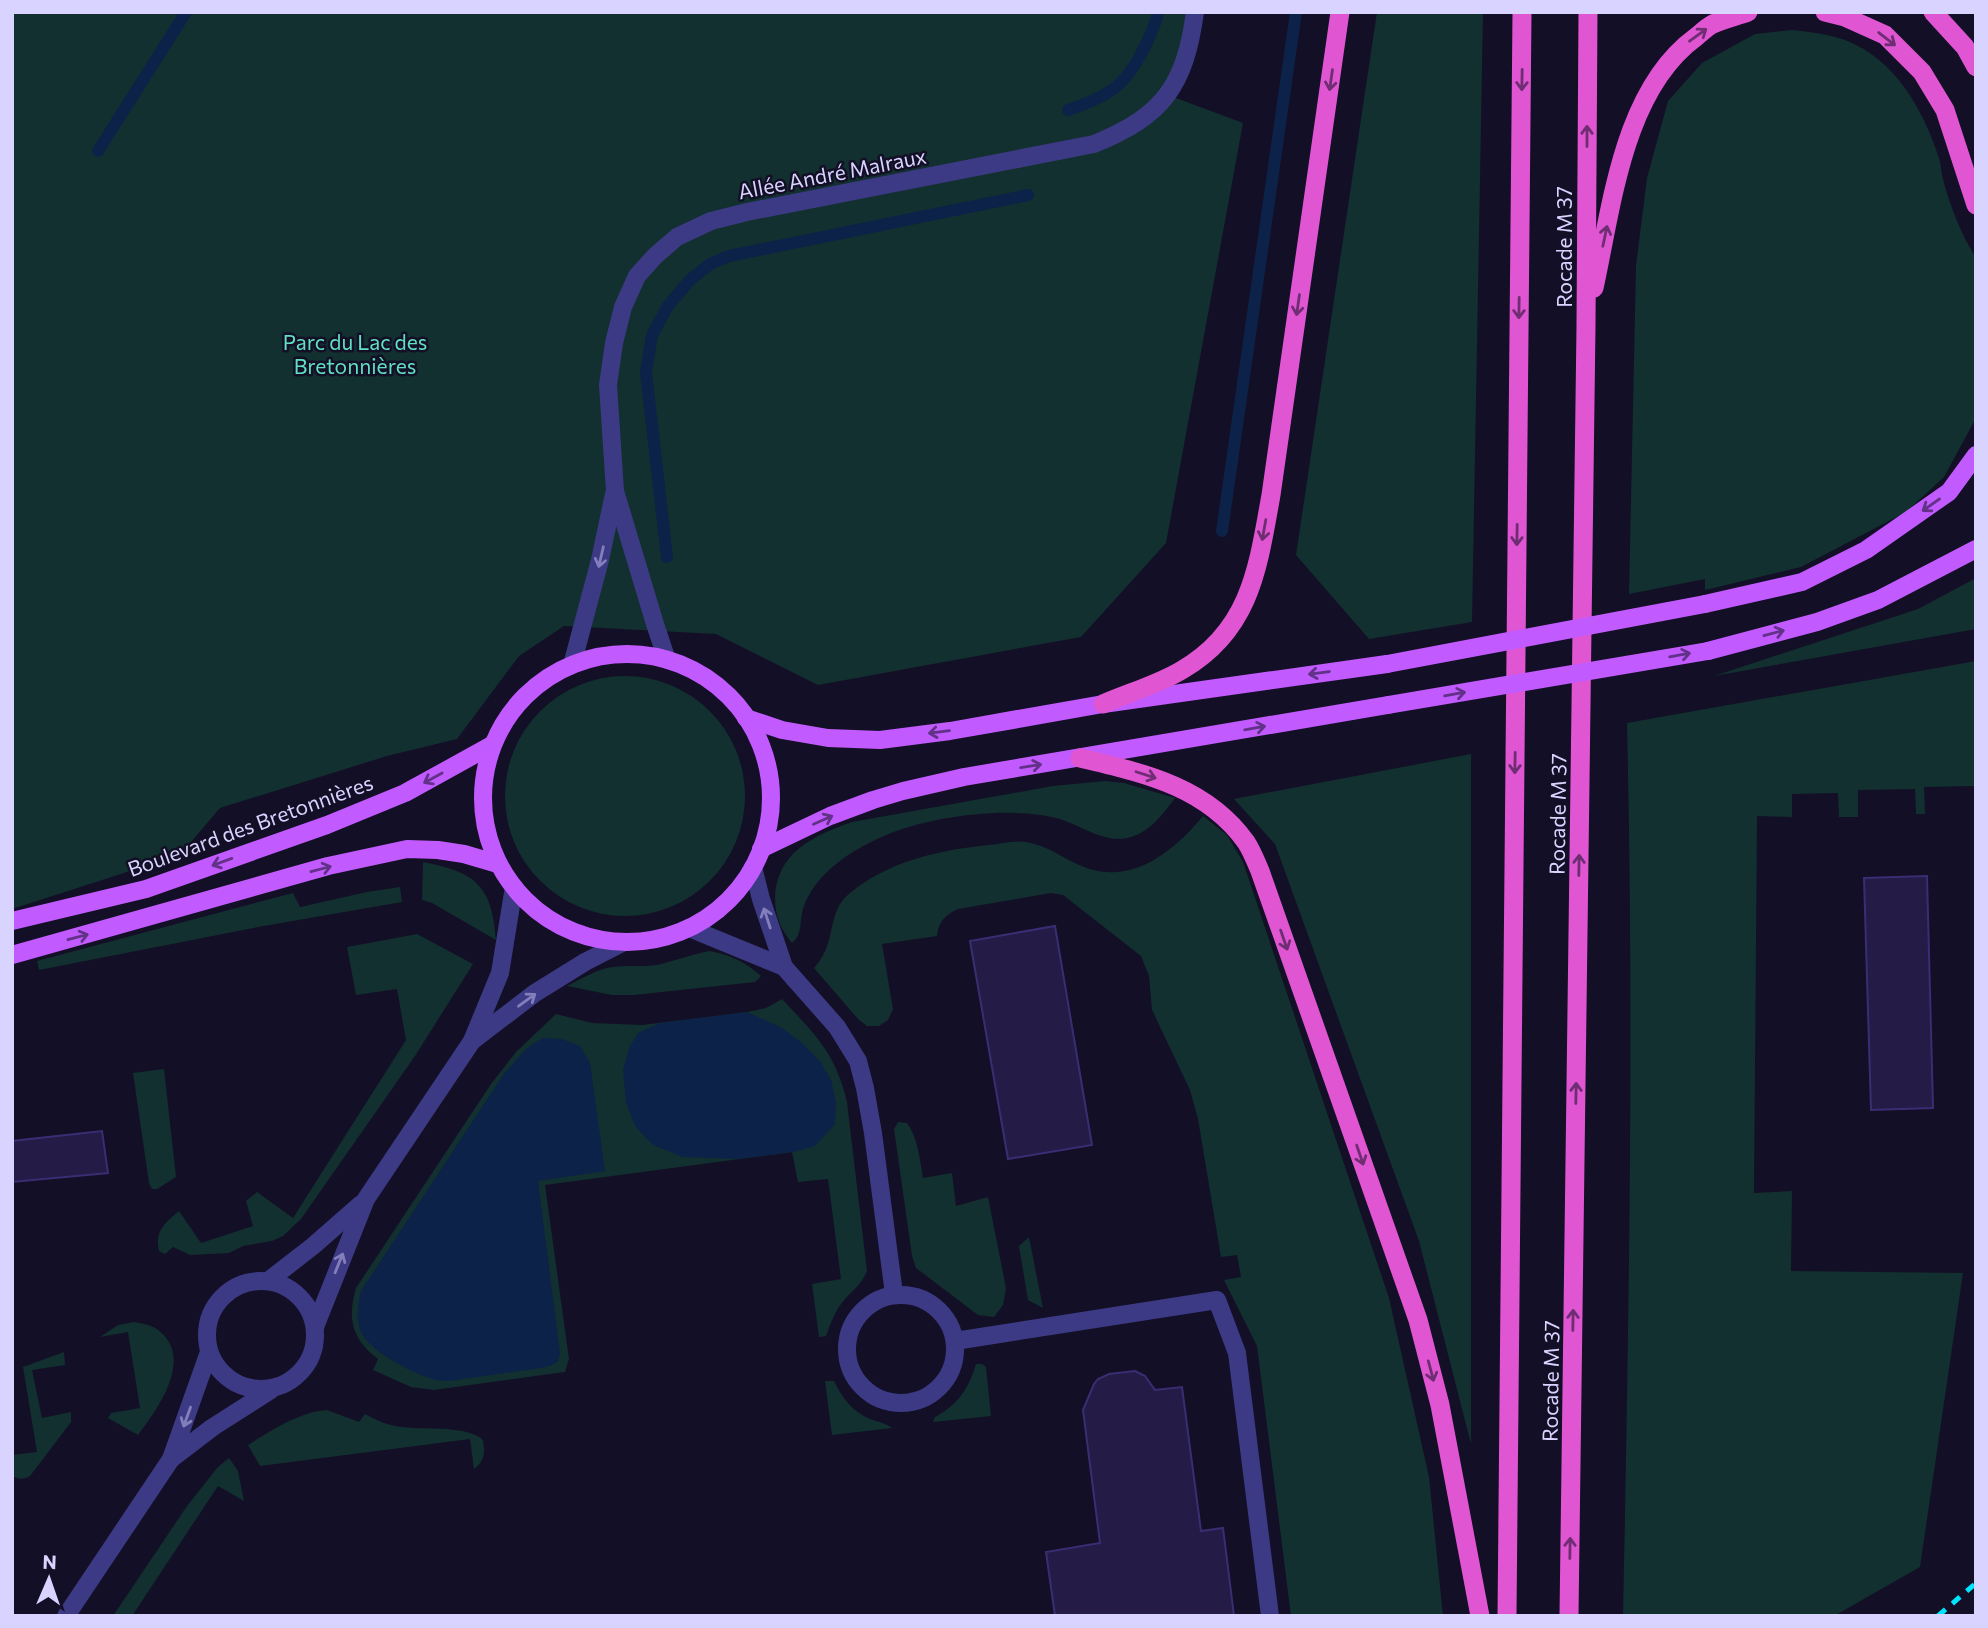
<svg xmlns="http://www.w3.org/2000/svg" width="1988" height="1628" viewBox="0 0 1988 1628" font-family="Commissioner,sans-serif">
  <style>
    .green { fill: #12302f }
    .water { fill: #0c2248 }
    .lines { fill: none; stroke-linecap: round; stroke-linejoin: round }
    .stream { stroke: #0c2248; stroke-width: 12 }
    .building { fill: #241b47; stroke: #3b2d73; stroke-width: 2 }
    .minor { stroke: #3d3a85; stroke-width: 18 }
    .primary { stroke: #c25bff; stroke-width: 18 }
    .trunk { stroke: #e055d1; stroke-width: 19 }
    .rail { stroke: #00e5ff; stroke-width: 5; stroke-dasharray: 10 9; stroke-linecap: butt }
    .primary-bridge { stroke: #c25bff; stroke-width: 18 }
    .oneway { stroke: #6f2e73 }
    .oneway2 { stroke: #623188 }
    .oneway3 { stroke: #837fbc }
    .labels { text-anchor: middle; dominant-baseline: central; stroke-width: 5; stroke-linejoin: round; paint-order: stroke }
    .street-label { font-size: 21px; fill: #d9d4ff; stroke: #130f26 }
    .park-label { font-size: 21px; fill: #5fe0c0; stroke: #130f26 }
  </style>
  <rect width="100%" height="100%" fill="#130f26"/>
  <g class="green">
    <polygon points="12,12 1195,12 1168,95 1243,123 1166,543 1081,637 818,685 716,634 564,626 519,656 457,739 387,756 220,808 180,855 12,909"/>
    <polygon points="1377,12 1483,12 1472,622 1369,639 1296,555"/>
    <path d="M1792 30C1810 32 1828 34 1845 40 1895 59 1923 109 1939 158 1941 164 1941 172 1943 179 1950 206 1961 234 1976 258V418L1944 477 1906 512 1801 567 1705 590V579L1629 594 1636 266 1647 178 1668 101 1702 63 1755 34Z"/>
    <polygon points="1976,578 1976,629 1714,676 1918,609"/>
    <path d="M1976 661V786L1924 787 1925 814H1916L1915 789 1858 790V817H1839L1838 793 1792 794V817L1757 816 1754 1193 1792 1191 1791 1271 1963 1273 1920 1567 1834 1616H1623C1629 1318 1634 1021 1627 723Z"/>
    <circle cx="625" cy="796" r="120"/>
    <polygon points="1471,754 1471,1444 1419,1241 1275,844 1234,799"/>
    <path d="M1105 781 1124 783 1175 798C1162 815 1150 833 1127 838 1102 843 1080 824 1056 818 1007 806 930 816 884 836 851 850 814 874 803 909 799 922 803 934 792 943 781 930 775 916 775 898 776 853 814 835 852 822L1053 786Z"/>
    <path d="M1203 816 1227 835 1243 862 1389 1298 1429 1477 1443 1616H1291L1257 1346 1224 1280 1241 1277 1237 1255 1221 1257 1198 1119 1190 1090 1152 1010 1149 976 1141 956 1063 895 1051 893 958 909C945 915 938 922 937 936L882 944 893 1009 888 1020 879 1026H867L858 1019 814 968C820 961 824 955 827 946 834 927 832 907 850 893 889 861 939 850 989 845 1000 844 1014 840 1026 842 1052 847 1061 858 1084 867 1132 886 1174 851 1203 816Z"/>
    <path d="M423 862C475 872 492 885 496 940L432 903 422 900Z"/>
    <polygon points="400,887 402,902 258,927 39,970 37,961 293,893 300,907 367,892"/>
    <path d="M417 934 473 964 415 1056 301 1219 283 1236 272 1241 243 1246 229 1253 190 1255 173 1247 165 1254 159 1251C154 1231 166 1222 179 1211L201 1243 253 1226 246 1201 257 1192 293 1218 406 1040 397 989 356 995 347 947Z"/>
    <path d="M710 951C731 955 745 962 761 976L755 982 634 995H612L567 986C581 979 597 969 613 967 627 965 642 967 657 965 675 961 692 954 710 951Z"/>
    <path d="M782 999C815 1034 836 1054 847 1102L867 1271C861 1285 855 1288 845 1299 836 1309 831 1322 826 1336L819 1337 812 1284 841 1279 828 1179 798 1182 792 1152 545 1185 569 1359 565 1372 434 1390 411 1387 373 1370 378 1359C352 1339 347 1320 356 1288L491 1084 516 1052 556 1014 592 1023 642 1025 747 1012 766 1008Z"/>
    <polygon points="164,1069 176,1177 157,1189 152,1189 149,1183 133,1073"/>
    <path d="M898 1122 907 1123C918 1138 920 1160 923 1178L952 1173 956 1206 988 1197 1006 1288 1003 1305 994 1317 978 1315 916 1268 912 1256 894 1129Z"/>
    <polygon points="1029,1237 1043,1308 1028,1300 1019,1246"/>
    <path d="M134 1322C141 1323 150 1325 155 1328 197 1355 158 1409 138 1435L108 1418 111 1413 140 1408 128 1332 100 1337 118 1325Z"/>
    <path d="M64 1352 65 1365 32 1370 42 1418 71 1412V1422L30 1476C23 1480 19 1479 12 1476V1455L37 1452 23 1367Z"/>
    <path d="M976 1364H982L986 1367 991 1416 933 1422 935 1417C958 1405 969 1388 976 1364Z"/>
    <path d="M825 1381H834C842 1398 853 1412 870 1419 878 1422 886 1423 892 1428L832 1435Z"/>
    <path d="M327 1410 359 1422 365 1414C373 1418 382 1423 391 1425 417 1432 465 1423 483 1440 485 1452 485 1461 474 1469L470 1439 260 1466 248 1445C272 1430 299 1412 327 1410Z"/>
    <polygon points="229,1458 238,1471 244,1501 218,1486 132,1616 113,1616 187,1506 218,1467"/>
  </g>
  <g class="water">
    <polygon points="747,1012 782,1028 802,1043 820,1061 831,1080 836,1102 835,1124 815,1146 793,1152 738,1159 683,1157 653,1145 635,1126 626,1102 623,1071 629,1048 638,1033 660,1023"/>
    <path d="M542 1038 562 1039 580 1046 590 1063 605 1171 538 1181 560 1353 558 1362 547 1367 450 1381C444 1381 438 1381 433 1379 413 1374 367 1350 360 1330 356 1317 358 1303 361 1291L503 1075 526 1049Z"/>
  </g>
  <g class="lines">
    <g class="stream">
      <path d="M1068 110C1110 96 1127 85 1146 44 1151 33 1156 24 1158 12"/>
      <polyline points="98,151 186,12"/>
      <polyline points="1222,531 1296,12"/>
      <polyline points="667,557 646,373 652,335 668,306 690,280 710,264 729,256 1028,195"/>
    </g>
  </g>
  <g class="building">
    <polygon points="1927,876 1933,1108 1871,1110 1864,878"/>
    <polygon points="1055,926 1092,1145 1008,1159 970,941"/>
    <polygon points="102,1131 108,1173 12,1182 12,1141"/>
    <polygon points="1135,1371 1145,1376 1155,1390 1182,1387 1201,1531 1223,1528 1234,1616 1055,1616 1046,1552 1100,1543 1083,1410 1094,1384 1098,1379 1109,1374"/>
  </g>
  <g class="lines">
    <g class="minor">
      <path d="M667 660 655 624 615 491 608 385 614 343 623 307 637 276 655 256 677 237 711 221 747 212 1094 144C1163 116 1185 86 1195 12"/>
      <polyline points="572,665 600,560 614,494"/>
      <polyline points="753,867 761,899 784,967"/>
      <polyline points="689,928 784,967 837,1027 858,1061 865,1088 873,1133 894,1294"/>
      <polyline points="472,1041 535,993 585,962 624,942"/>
      <circle cx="261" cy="1335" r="54"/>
      <polyline points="268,1281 313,1246 361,1204"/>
      <circle cx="901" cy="1349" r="54"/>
      <polyline points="315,1327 366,1199 472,1041 500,973 514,887"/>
      <polyline points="955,1341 1217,1300 1237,1353 1270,1616"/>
      <polyline points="209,1352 171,1459 213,1427 271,1390"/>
      <polyline points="66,1616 171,1459"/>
    </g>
    <g class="primary">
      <polyline points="1705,604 1802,582 1866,550 1949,492 1976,455"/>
      <polyline points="1708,651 1817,622 1878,600 1976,549"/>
      <circle cx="627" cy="798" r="144"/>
      <polyline points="746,718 782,730 828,738 880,740 950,731 1103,704 1387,664"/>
      <polyline points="761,849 830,816 873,800 903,791 964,777 1388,705"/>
      <polyline points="12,921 146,889 327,825 405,793 492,745"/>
      <polyline points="12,955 328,866 407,849 438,850 464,854 498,864"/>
    </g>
    <g class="trunk">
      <polyline points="1825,12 1845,17 1885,35 1922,72 1945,110 1976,205"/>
      <polyline points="1933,12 1965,47 1976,67"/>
      <path d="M1594 288C1612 206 1623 90 1696 37 1701 33 1707 27 1713 24 1724 19 1737 16 1748 12"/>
      <path d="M1103 704C1128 693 1159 684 1182 670 1251 630 1258 567 1271 495L1340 12"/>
      <path d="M1080 758C1143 773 1206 786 1246 842 1252 851 1256 862 1260 871L1418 1320 1440 1405 1480 1616"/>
      <polyline points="1507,1616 1522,12"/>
      <polyline points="1569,1616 1586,326 1588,12"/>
    </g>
    <polyline class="rail" points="1938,1616 1976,1583"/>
    <g class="primary-bridge">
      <polyline points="1387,664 1705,604"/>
      <polyline points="1388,705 1708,651"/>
    </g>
  </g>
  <defs><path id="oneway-shaft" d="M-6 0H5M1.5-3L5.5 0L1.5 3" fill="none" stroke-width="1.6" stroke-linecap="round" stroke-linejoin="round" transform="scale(1.75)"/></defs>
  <g class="oneway">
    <use href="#oneway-shaft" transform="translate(1698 35) rotate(-36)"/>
    <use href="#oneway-shaft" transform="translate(1887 39) rotate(38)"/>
    <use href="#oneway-shaft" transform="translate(1331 80) rotate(98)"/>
    <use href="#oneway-shaft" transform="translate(1522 80) rotate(91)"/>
    <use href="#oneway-shaft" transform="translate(1587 136) rotate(-90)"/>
    <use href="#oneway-shaft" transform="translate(1605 236) rotate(-78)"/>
    <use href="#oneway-shaft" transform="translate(1298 305) rotate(98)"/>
    <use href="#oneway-shaft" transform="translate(1519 308) rotate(91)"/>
    <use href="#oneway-shaft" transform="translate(1264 530) rotate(100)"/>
    <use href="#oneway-shaft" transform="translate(1517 535) rotate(91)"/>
    <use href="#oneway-shaft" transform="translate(1515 763) rotate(91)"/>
    <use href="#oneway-shaft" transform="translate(1146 775) rotate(18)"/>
    <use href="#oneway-shaft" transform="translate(1579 865) rotate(-89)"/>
    <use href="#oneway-shaft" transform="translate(1284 940) rotate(71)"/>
    <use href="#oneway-shaft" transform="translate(1576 1093) rotate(-89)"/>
    <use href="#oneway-shaft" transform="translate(1360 1155) rotate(71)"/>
    <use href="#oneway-shaft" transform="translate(1573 1320) rotate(-89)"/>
    <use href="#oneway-shaft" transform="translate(1431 1371) rotate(75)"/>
    <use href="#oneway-shaft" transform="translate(1570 1548) rotate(-89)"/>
  </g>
  <g class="oneway2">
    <use href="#oneway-shaft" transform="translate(1931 505) rotate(145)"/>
    <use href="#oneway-shaft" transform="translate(1774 633) rotate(-15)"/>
    <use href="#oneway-shaft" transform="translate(1680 655) rotate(-10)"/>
    <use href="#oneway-shaft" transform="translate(1319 673) rotate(172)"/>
    <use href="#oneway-shaft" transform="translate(1455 694) rotate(-10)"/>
    <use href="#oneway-shaft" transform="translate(1255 728) rotate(-10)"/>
    <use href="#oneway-shaft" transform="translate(939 732) rotate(173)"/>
    <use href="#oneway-shaft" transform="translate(1031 766) rotate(-9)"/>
    <use href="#oneway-shaft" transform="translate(433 778) rotate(151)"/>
    <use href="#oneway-shaft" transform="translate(823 820) rotate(-24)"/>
    <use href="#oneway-shaft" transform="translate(222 862) rotate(160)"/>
    <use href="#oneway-shaft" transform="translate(321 869) rotate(-15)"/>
    <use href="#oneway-shaft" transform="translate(78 937) rotate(-15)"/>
  </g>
  <g class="oneway3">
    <use href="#oneway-shaft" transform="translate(601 557) rotate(103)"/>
    <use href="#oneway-shaft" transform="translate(767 918) rotate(-108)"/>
    <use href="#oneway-shaft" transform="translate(527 1000) rotate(-36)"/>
    <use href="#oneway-shaft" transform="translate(339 1263) rotate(-68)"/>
    <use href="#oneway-shaft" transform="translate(187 1417) rotate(110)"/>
  </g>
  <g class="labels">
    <g class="street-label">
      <text transform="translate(832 173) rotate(-11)">Allée André Malraux</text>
      <text transform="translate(1563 247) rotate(-90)">Rocade M 37</text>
      <text transform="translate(1557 814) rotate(-89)">Rocade M 37</text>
      <text transform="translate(250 825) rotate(-20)">Boulevard des Bretonnières</text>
      <text transform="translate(1550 1381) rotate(-89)">Rocade M 37</text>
    </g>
    <g class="park-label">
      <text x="355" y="341">Parc du Lac des<tspan x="355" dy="24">Bretonnières</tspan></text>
    </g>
  </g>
  <rect width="1988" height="1628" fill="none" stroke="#d9d4ff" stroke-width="28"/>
  <g transform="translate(49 1579) rotate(2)" stroke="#130f26" stroke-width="5" paint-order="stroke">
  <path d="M0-5L12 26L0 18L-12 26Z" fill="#d9d4ff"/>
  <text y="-10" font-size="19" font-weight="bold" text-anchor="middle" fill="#d9d4ff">N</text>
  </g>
</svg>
